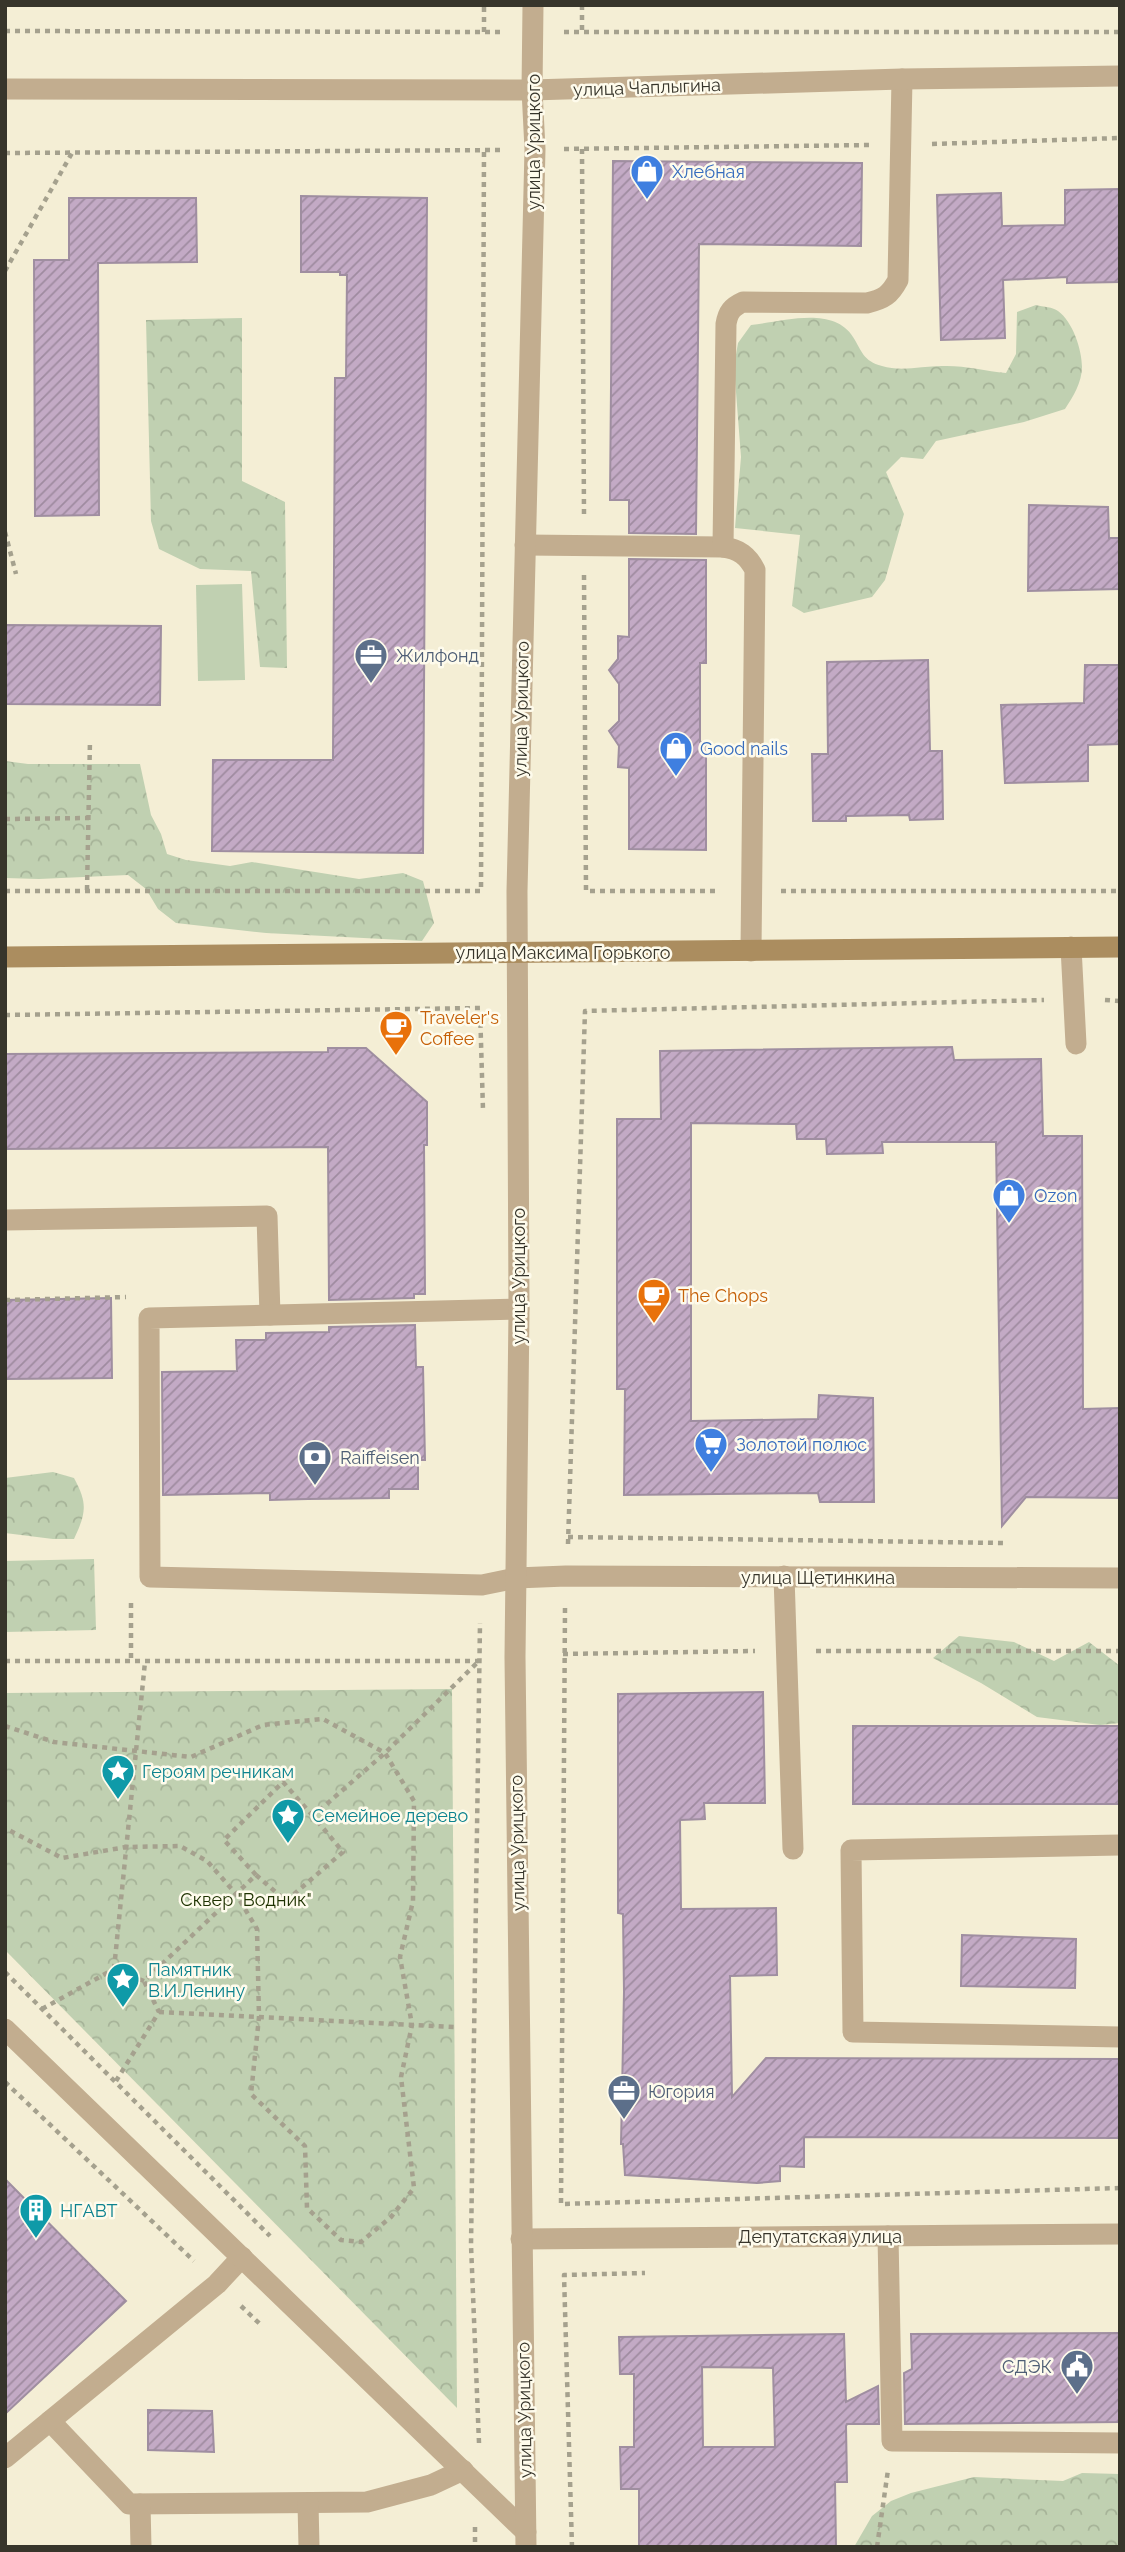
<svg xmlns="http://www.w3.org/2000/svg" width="1125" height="2552" viewBox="0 0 1125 2552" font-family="Raleway,sans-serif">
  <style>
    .green { fill: #c0d0b1 }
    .forest { fill: url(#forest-crowns) }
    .building { fill: url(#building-hatch); stroke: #9f8ea0; stroke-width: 2; fill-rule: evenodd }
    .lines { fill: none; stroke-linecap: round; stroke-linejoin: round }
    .path { stroke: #a5a18e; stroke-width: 4.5; stroke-dasharray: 5 5; stroke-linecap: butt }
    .lane { stroke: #c2ad8f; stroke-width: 21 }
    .street { stroke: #c2ad8f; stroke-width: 21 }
    .secondary { stroke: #ab8d5f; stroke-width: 21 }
    .labels { text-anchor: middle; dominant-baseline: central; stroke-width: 5; stroke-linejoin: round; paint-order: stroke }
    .street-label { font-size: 18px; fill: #37352b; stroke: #fefbec }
    .shop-label { font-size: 18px; fill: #366cbe; stroke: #fefbec; text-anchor: start }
    .service-label { font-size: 18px; fill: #4e5e75; stroke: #fefbec; text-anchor: start }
    .food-label { font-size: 18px; fill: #c56008; stroke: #fefbec; text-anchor: start }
    .culture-label { font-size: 18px; fill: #0d838f; stroke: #fefbec; text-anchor: start }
    .park-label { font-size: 18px; fill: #1e3201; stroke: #fefbec }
  </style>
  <defs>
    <pattern id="forest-crowns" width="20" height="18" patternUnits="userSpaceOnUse" patternTransform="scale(1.75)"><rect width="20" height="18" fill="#c0d0b1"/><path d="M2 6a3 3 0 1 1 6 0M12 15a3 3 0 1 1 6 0" fill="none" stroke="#a6b398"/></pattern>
    <pattern id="building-hatch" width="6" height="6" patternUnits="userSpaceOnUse" patternTransform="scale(1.75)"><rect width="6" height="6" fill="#c3aac5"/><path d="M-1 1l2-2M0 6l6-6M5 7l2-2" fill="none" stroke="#9f8ba0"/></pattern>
  </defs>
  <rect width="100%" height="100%" fill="#f4eed5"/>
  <polygon class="green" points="242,584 245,680 198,681 196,585"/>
  <g class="forest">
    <path d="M1036 305C1043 307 1053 307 1058 311 1073 322 1082 350 1082 367 1082 382 1073 397 1065 409L1024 422 936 441 923 459 901 457 886 472 904 514 885 580 872 597 804 613 792 606 800 535 735 528 741 457 734 366 738 343 751 325C782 322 833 305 853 337 862 351 863 361 882 366 901 372 922 366 942 366 963 365 985 371 1006 373L1016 354 1017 312Z"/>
    <polygon points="242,318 242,481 285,502 287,668 260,667 251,571 200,569 159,549 151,521 146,320"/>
    <polygon points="5,761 28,764 140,764 151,815 161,834 167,854 186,860 230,866 252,862 359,879 403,873 423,881 434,923 422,941 266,933 176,923 158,909 146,889 128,875 39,879 5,878"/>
    <path d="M53 1472 74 1478C88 1504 86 1513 74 1539H53L5 1533V1478Z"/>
    <polygon points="94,1559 96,1630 5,1632 5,1561"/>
    <polygon points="959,1636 1014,1642 1054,1661 1089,1642 1120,1666 1120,1723 1100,1725 1037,1717 981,1683 933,1658"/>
    <polygon points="452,1689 457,2408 5,1950 5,1693"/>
    <polygon points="1082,2473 1120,2474 1120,2547 854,2547 872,2516 891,2501 911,2493 974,2477 1063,2481"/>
  </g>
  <g class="building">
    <polygon points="613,161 862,163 861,246 699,244 696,534 629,533 629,500 610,500"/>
    <polygon points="1120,189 1120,282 1067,283 1067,277 1003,280 1005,338 941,340 937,195 1001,193 1002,226 1065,225 1065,190"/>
    <polygon points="301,196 427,198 423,853 212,851 213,760 333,760 335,378 346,378 347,275 340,275 340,272 301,272"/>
    <polygon points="69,198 196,198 197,262 98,263 99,515 35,516 34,260 69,260"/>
    <polygon points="1029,505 1108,507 1109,538 1120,538 1120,589 1028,591"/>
    <polygon points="629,559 706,560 706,663 700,663 700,742 706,742 706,850 629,849 629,768 618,767 619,746 609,731 619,721 619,684 609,670 618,659 618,636 629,637"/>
    <polygon points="5,625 161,626 160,705 5,704"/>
    <polygon points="928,660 930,751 942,751 943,819 910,820 909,815 846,816 846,821 813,821 812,754 828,754 827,662"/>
    <polygon points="1085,665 1120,665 1120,744 1088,745 1088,781 1005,783 1001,705 1084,703"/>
    <polygon points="952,1047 954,1060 1041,1059 1043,1136 1082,1136 1083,1409 1120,1408 1120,1498 1026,1497 1002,1526 996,1142 882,1142 883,1153 827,1154 826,1139 797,1139 796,1124 691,1123 691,1421 818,1419 819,1395 873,1398 874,1502 820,1502 818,1493 624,1495 625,1389 617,1389 617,1119 661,1119 660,1051"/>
    <polygon points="328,1048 366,1048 427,1102 427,1145 424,1145 425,1294 414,1294 414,1298 329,1300 328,1147 5,1149 5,1054 328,1052"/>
    <polygon points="111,1298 112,1378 5,1379 5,1300"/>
    <polygon points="415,1325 416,1367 423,1367 425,1460 418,1460 418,1489 389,1489 389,1498 308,1499 270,1500 270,1493 163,1495 162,1372 237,1371 236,1340 266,1340 266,1333 329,1332 329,1327"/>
    <polygon points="763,1692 765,1803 704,1803 705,1819 680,1820 681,1909 776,1908 777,1975 730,1976 732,2097 766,2058 1120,2059 1120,2138 804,2137 804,2167 780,2166 780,2181 757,2183 625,2175 623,2144 621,2144 624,1992 623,1914 618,1913 618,1694"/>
    <rect x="853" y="1726" width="267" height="78"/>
    <polygon points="962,1935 1076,1939 1075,1988 961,1986"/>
    <polygon points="5,2179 126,2301 5,2414"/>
    <polygon points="1120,2333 1120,2422 905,2424 904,2373 912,2369 911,2334"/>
    <path d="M844 2334 846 2402 878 2386 879 2424H847L846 2426 847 2482H835L836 2547H639V2489H621L620 2447H634V2374H620L619 2337ZM702 2367 773 2368 775 2447H703Z"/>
    <polygon points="148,2410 212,2411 214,2452 148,2450"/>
  </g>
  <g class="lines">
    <g class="path">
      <polyline points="582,5 582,32"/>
      <polyline points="5,31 503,32"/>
      <polyline points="484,32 484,5"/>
      <polyline points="564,32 1120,32"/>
      <polyline points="932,144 1120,138"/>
      <polyline points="564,149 870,145"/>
      <polyline points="582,149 584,514"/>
      <polyline points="5,153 503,150"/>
      <polyline points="5,271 72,153"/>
      <polyline points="5,532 16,574"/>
      <polyline points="584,575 586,891 720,891"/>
      <polyline points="5,819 89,818"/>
      <polyline points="87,890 90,740"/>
      <polyline points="5,891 481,891 484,150"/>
      <polyline points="781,891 1120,891"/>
      <polyline points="1105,1000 1120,1001"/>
      <polyline points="5,1015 480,1008 483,1110"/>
      <polyline points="5,1300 126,1297"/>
      <polyline points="568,1537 1005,1543"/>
      <polyline points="568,1544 585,1011 1044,1000"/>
      <polyline points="131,1603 131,1661"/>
      <polyline points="565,1608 561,2204 1120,2188"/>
      <polyline points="816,1651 1120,1651"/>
      <polyline points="563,1654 755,1651"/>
      <polyline points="5,1661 478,1661"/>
      <polyline points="5,1726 54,1742 191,1757 263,1725 323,1719 385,1753 414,1801 413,1901 400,1957 412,2025 401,2077 414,2188 391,2217 361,2242 341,2240 307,2208 305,2146 251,2094 259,2017 257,1929 236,1894 207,1861 180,1846 126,1847 62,1858 5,1828"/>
      <polyline points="256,1875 224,1840 283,1782 313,1816"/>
      <polyline points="114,1969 145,1662"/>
      <polyline points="5,1972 270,2236"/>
      <polyline points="42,2009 114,1969 144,1981"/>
      <polyline points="159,2012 454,2027"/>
      <polyline points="116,2081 159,2012 144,1981 256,1875 286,1901 343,1852 313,1816 385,1753 478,1662"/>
      <polyline points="5,2082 194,2261"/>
      <polyline points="241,2306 262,2326"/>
      <polyline points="479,2443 471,2245 480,1623"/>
      <polyline points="475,2527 475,2547"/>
      <polyline points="572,2547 564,2275 645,2273"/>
      <polyline points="877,2547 888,2470"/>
    </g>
    <g class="lane">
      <polyline points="525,545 723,547"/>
      <polyline points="1071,947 1076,1044"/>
      <path d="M751 951 755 570C748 556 739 549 723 547L726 324C728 312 732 307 743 302L867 303C884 299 890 295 898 280L902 79"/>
      <polyline points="5,1220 267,1216 270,1315"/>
      <polyline points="784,1576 793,1849"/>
      <polyline points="516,1578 482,1585 150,1577 149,1318 519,1309"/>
      <polyline points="1120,1845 851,1850 853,2032 1120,2037"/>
      <polyline points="888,2236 892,2441 1120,2443"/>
      <polyline points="50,2421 129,2504 367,2502 431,2485 463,2470"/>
      <polyline points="5,2458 217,2284 242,2257"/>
      <polyline points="308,2503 309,2547"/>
      <polyline points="140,2504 141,2547"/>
    </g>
    <g class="street">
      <polyline points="5,89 532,90 902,79 1120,76"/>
      <polyline points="516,1578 566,1576 1120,1578"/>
      <polyline points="5,2029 526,2532"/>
      <polyline points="521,2239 1120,2234"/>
      <polyline points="526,2547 515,1657 519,1309 517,891 535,149 532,90 533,5"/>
    </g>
    <polyline class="secondary" points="5,957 1120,947"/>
  </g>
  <defs>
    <symbol id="shop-pin" viewBox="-11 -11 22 30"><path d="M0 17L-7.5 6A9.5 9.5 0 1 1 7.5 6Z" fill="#3f7fe0" stroke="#fefbec"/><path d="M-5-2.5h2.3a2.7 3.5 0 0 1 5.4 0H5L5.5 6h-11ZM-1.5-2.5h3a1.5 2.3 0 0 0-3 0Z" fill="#fff"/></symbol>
    <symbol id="office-pin" viewBox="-11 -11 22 30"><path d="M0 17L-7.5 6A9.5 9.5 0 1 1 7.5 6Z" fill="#5c6f8a" stroke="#fefbec"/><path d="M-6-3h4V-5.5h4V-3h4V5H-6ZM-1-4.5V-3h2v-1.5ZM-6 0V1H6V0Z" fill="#fff"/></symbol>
    <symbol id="cafe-pin" viewBox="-11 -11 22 30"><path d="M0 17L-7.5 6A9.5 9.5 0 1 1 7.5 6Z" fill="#e8710a" stroke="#fefbec"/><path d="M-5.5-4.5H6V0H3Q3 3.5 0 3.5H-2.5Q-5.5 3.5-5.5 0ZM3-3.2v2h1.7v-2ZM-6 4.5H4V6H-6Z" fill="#fff"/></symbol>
    <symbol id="supermarket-pin" viewBox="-11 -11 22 30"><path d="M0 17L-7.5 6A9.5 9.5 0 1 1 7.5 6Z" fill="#3f7fe0" stroke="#fefbec"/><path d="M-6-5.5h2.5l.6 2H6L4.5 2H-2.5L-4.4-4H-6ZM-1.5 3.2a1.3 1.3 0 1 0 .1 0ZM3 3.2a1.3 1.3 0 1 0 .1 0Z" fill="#fff"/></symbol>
    <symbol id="bank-pin" viewBox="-11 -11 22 30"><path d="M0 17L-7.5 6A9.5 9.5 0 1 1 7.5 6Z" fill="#5c6f8a" stroke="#fefbec"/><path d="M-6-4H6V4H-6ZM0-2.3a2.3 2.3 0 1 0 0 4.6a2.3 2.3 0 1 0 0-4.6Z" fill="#fff"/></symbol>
    <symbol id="sight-pin" viewBox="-11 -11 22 30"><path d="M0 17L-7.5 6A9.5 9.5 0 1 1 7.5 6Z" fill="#0f9aa8" stroke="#fefbec"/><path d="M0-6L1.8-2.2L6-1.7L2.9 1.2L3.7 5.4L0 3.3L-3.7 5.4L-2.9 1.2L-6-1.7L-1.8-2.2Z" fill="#fff"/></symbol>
    <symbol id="building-pin" viewBox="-11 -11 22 30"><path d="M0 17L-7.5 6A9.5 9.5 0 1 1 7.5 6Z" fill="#0f9aa8" stroke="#fefbec"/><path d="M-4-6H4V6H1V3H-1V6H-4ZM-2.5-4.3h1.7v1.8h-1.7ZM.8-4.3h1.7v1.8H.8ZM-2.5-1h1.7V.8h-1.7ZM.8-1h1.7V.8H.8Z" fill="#fff"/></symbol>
    <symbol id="civic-pin" viewBox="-11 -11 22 30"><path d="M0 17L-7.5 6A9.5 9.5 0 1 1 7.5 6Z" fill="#5c6f8a" stroke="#fefbec"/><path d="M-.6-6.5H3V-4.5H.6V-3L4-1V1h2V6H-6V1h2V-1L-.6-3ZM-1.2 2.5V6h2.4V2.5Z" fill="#fff"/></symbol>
  </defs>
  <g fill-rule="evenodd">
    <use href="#shop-pin" x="628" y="152" width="38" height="52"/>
    <use href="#office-pin" x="352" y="636" width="38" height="52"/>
    <use href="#shop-pin" x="657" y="729" width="38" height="52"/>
    <use href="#cafe-pin" x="377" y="1008" width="38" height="52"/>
    <use href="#shop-pin" x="990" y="1176" width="38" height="52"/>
    <use href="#cafe-pin" x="635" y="1276" width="38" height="52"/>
    <use href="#supermarket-pin" x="692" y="1425" width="38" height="52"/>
    <use href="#bank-pin" x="296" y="1438" width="38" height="52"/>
    <use href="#sight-pin" x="99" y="1752" width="38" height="52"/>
    <use href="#sight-pin" x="269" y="1796" width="38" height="52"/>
    <use href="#sight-pin" x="104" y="1960" width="38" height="52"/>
    <use href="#office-pin" x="605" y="2072" width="38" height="52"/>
    <use href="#building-pin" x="17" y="2191" width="38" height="52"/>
    <use href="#civic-pin" x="1058" y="2347" width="38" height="52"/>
  </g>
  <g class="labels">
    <g class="street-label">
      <text transform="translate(647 87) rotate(-2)">улица Чаплыгина</text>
      <text transform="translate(533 142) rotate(-90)">улица Урицкого</text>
      <text transform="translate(521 709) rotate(-89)">улица Урицкого</text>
      <text x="563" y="952">улица Максима Горького</text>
      <text transform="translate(518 1276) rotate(-90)">улица Урицкого</text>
      <text x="818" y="1577">улица Щетинкина</text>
      <text transform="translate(517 1843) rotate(-91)">улица Урицкого</text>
      <text x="820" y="2236">Депутатская улица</text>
      <text transform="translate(524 2410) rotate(-91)">улица Урицкого</text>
    </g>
    <g class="shop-label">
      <text x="672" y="171">Хлебная</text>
      <text x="700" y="748">Good nails</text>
      <text x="1034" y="1195">Ozon</text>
      <text x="736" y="1444">Золотой полюс</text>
    </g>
    <g class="service-label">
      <text x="396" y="655">Жилфонд</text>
      <text x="340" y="1457">Raiffeisen</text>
      <text x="648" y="2091">Югория</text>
      <text x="1052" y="2366" text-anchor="end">СДЭК</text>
    </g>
    <g class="food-label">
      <text x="420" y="1017">Traveler's<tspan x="420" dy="21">Coffee</tspan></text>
      <text x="678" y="1295">The Chops</text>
    </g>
    <g class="culture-label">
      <text x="142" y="1771">Героям речникам</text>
      <text x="312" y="1815">Семейное дерево</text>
      <text x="148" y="1969">Памятник<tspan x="148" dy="21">В.И.Ленину</tspan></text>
      <text x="60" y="2210">НГАВТ</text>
    </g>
    <g class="park-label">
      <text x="246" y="1899">Сквер "Водник"</text>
    </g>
  </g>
  <rect width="1125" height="2552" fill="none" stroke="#37352b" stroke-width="14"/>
</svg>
